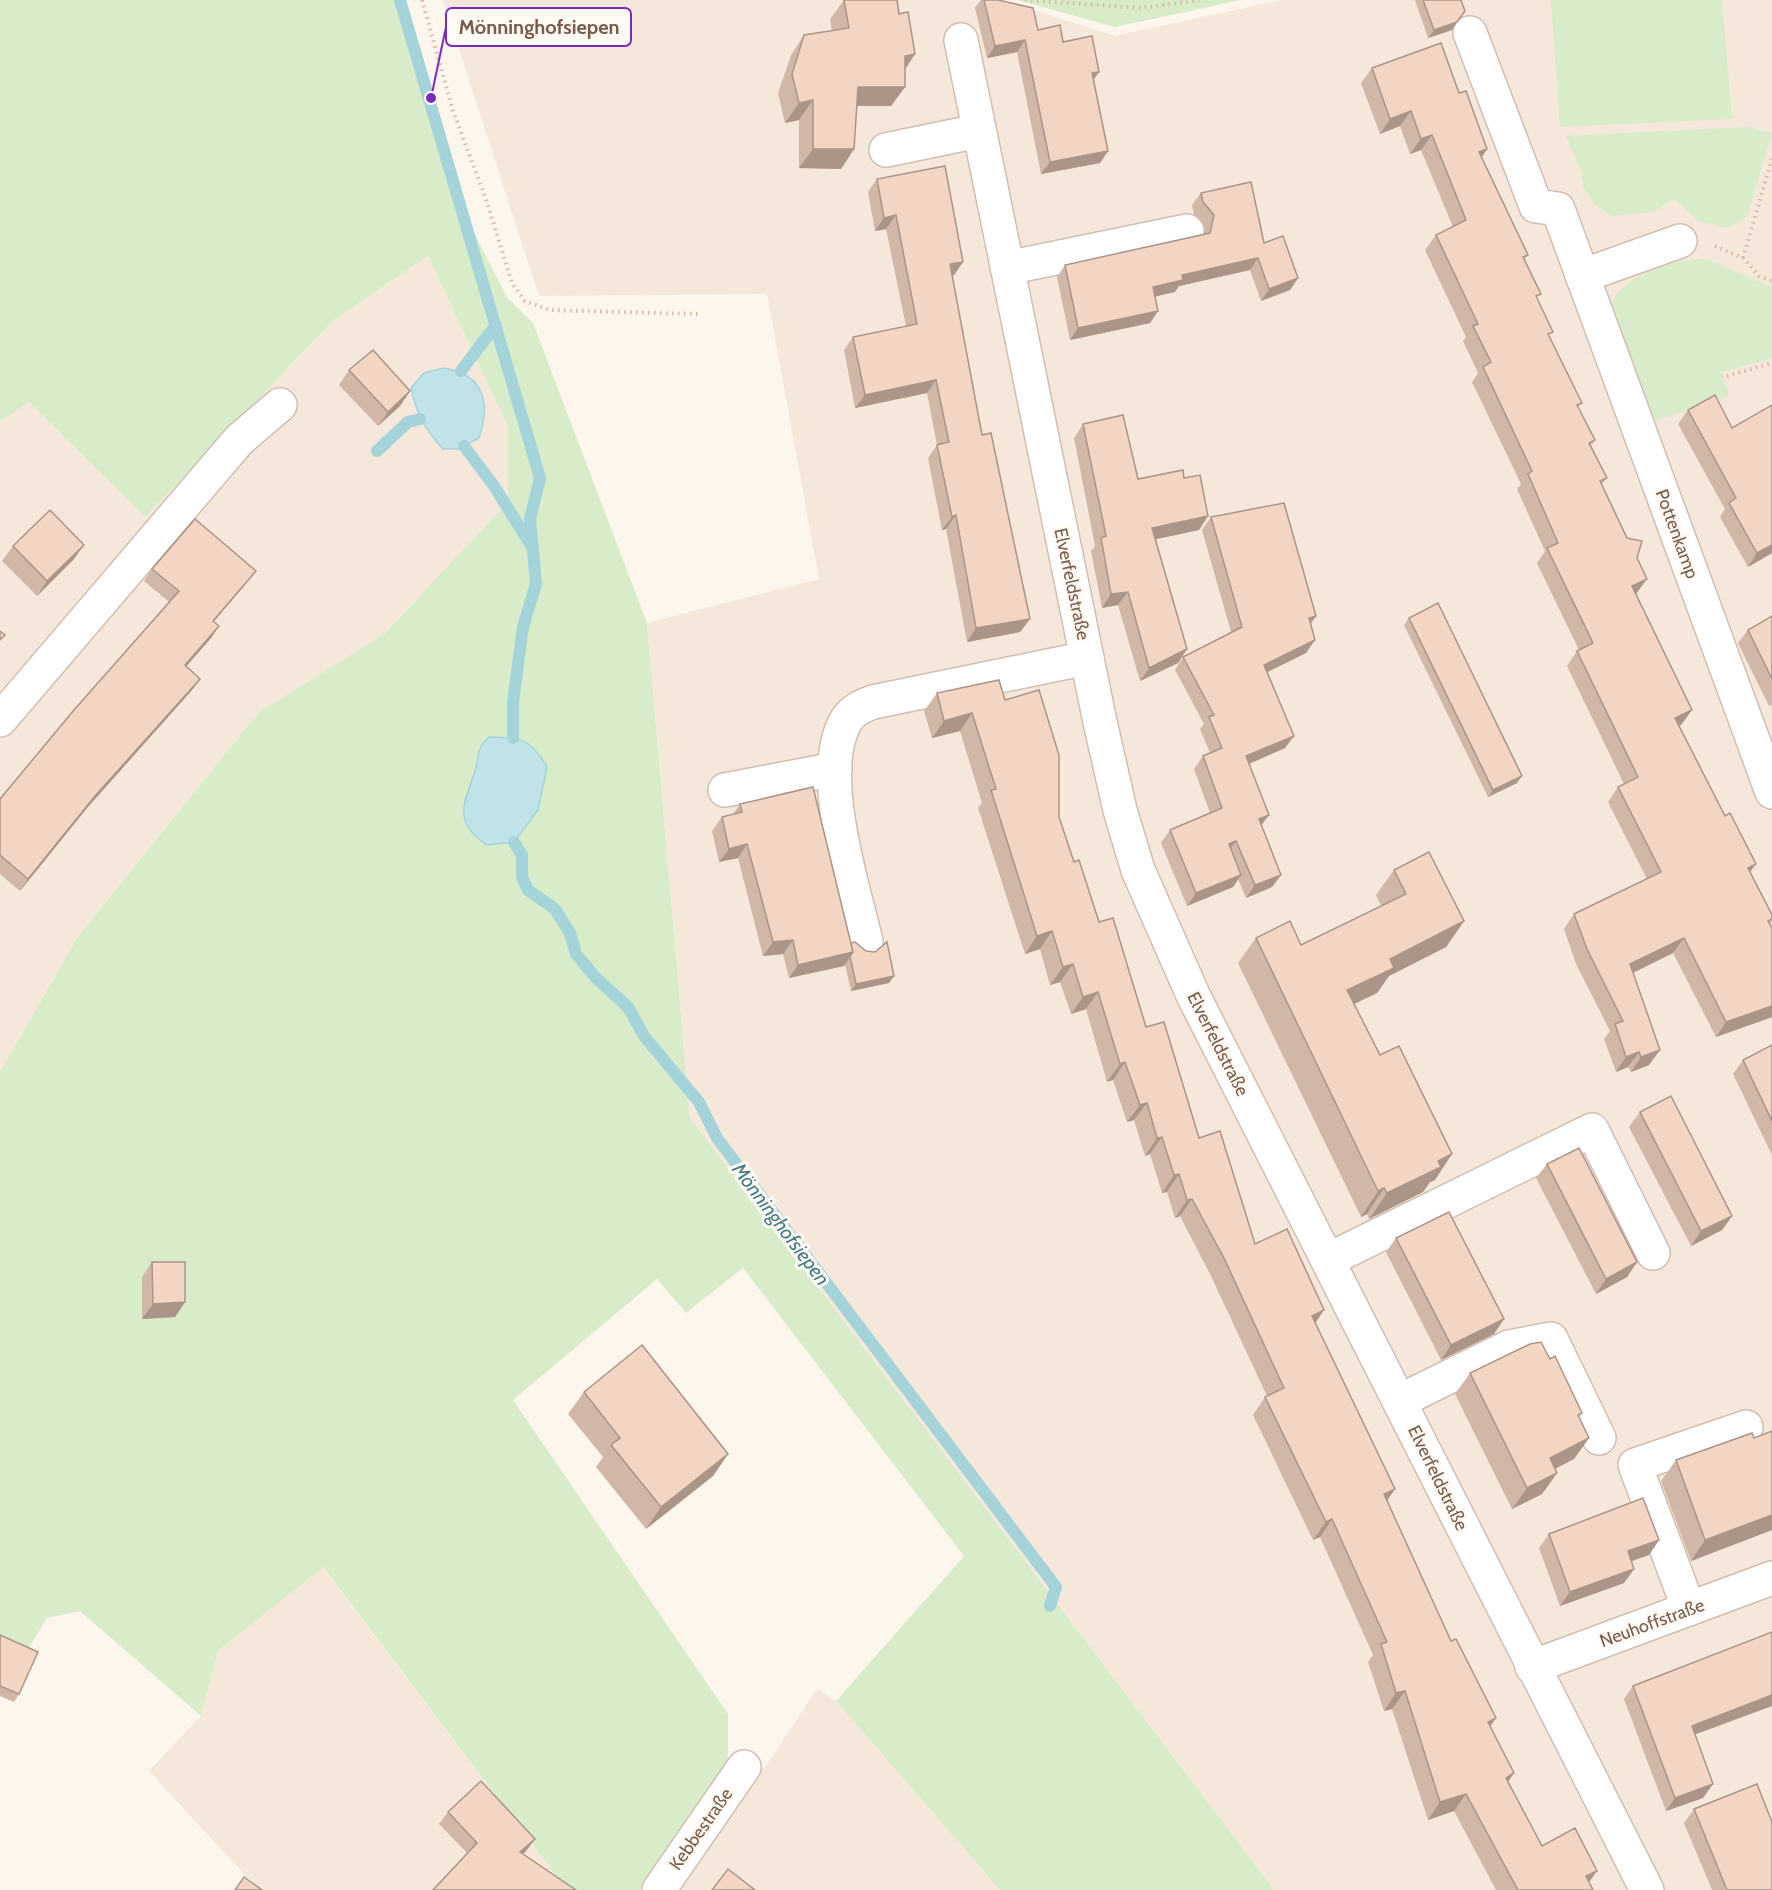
<svg xmlns="http://www.w3.org/2000/svg" width="1772" height="1890" viewBox="0 0 1772 1890" font-family="Cabin,sans-serif">
  <style>
    .residential { fill: #f5e8da }
    .green { fill: #d8ecc9 }
    .water { fill: #bfe3e8; stroke: #a5d3da; stroke-width: 1.5 }
    .lines { fill: none; stroke-linecap: round; stroke-linejoin: round }
    .stream { stroke: #a5d3da; stroke-width: 12 }
    .minor-casing { stroke: #d1beb0; stroke-width: 36 }
    .path { stroke: #d9b8a5; stroke-width: 4; stroke-dasharray: 1.5 4.5; stroke-linecap: butt }
    .minor { stroke: #fff; stroke-width: 33 }
    .wall { fill: #d1b7a8 }
    .shaded-wall { fill: #aa9588 }
    .building { fill: #f3d5c3; stroke: #aa9588; stroke-width: 1.5 }
    .labels { text-anchor: middle; dominant-baseline: central; stroke-width: 6; stroke-linejoin: round; paint-order: stroke }
    .street-label { font-size: 18px; fill: #7a5c4d; stroke: #fffaf3 }
    .water-label { font-size: 20px; font-style: italic; fill: #437c86; stroke: #fffaf3 }
    .leader { fill: none; stroke: #7b2cbf; stroke-width: 2 }
    .callout-dot { fill: #7b2cbf; stroke: #fffaf3; stroke-width: 2 }
    .callout { fill: #fffaf3; stroke: #7b2cbf; stroke-width: 2 }
    .callout-label { font-size: 20px; text-anchor: middle; font-weight: bold; fill: #7a5c4d }
  </style>
  <rect width="100%" height="100%" fill="#fdf6ec"/>
  <g class="residential">
    <polygon points="443,0 1003,0 1115,36 1281,0 1772,0 1772,1890 1274,1890 690,1118 647,623 819,579 767,294 539,296"/>
    <polygon points="428,256 508,427 508,502 384,634 257,714 77,938 0,1072 0,421 29,402 145,517 334,320"/>
    <polygon points="322,1567 567,1890 259,1890 149,1771 201,1716 218,1651"/>
    <polygon points="817,1689 836,1701 1000,1890 640,1890 728,1768 765,1768"/>
  </g>
  <g class="green">
    <polygon points="0,0 404,0 471,227 507,297 533,323 647,623 690,1118 1274,1890 1000,1890 836,1701 964,1556 743,1268 686,1313 657,1279 513,1400 728,1714 728,1768 640,1890 567,1890 323,1567 218,1651 201,1716 80,1611 47,1618 0,1694 0,1072 77,938 258,713 384,634 508,502 508,427 428,256 334,320 145,517 29,402 0,421"/>
    <polygon points="1017,0 1241,0 1115,27"/>
    <polygon points="1551,0 1722,0 1732,119 1560,127"/>
    <polygon points="1747,127 1772,133 1748,214 1743,220 1726,228 1699,221 1674,199 1653,212 1611,216 1594,204 1584,189 1580,168 1566,136"/>
    <path d="M1706 259 1772 287V358L1722 372 1729 396 1651 422 1609 310C1619 276 1673 257 1706 259Z"/>
  </g>
  <g class="water">
    <path d="M443 368C484 374 491 402 479 438L459 449H443C424 428 417 415 411 388L424 373Z"/>
    <path d="M489 737C521 738 531 738 547 767L538 810 514 842 487 845C451 821 465 803 475 771 480 755 475 750 489 737Z"/>
  </g>
  <g class="lines">
    <g class="stream">
      <polyline points="400,0 540,478 530,519 536,584 523,627 513,702 513,738"/>
      <polyline points="461,371 496,325"/>
      <polyline points="464,446 494,486 532,547"/>
      <polyline points="377,451 408,422 420,419"/>
      <polyline points="514,842 522,855 522,877 528,890 555,909 570,933 576,954 596,978 628,1007 644,1036 699,1102 717,1138 1056,1587 1050,1606"/>
    </g>
    <defs>
      <g id="minor">
        <polyline points="1470,33 1536,206 1558,209 1772,792"/>
        <polyline points="961,40 1100,722 1120,810 1138,870 1193,995 1647,1890"/>
        <polyline points="886,150 978,131"/>
        <polyline points="1007,268 1187,231"/>
        <polyline points="1582,276 1680,241"/>
        <polyline points="0,720 239,440 280,405"/>
        <polyline points="725,790 835,769"/>
        <path d="M866 941C853 886 815 770 847 719 854 709 863 706 873 702L1087 658"/>
        <polyline points="1328,1260 1592,1130 1653,1253"/>
        <polyline points="1400,1401 1509,1347 1551,1339 1599,1438"/>
        <polyline points="1689,1609 1635,1465 1746,1427"/>
        <polyline points="1532,1667 1772,1578"/>
        <polyline points="659,1890 744,1767"/>
      </g>
    </defs>
    <use href="#minor" class="minor-casing"/>
    <g class="path">
      <polyline points="422,0 453,111 486,199 512,283 525,301 550,310 698,314"/>
      <polyline points="1025,0 1141,8 1199,0"/>
      <polyline points="1715,246 1743,258 1759,276 1772,281"/>
      <polyline points="1743,258 1772,158"/>
      <polyline points="1727,376 1772,363"/>
    </g>
    <use href="#minor" class="minor"/>
  </g>
  <g class="wall">
    <polygon points="844,0 899,14 915,54 905,69 905,87 891,106 857,106 854,149 841,169 799,168 799,120 785,123 778,93 791,55 804,35 832,31 830,19"/>
    <polygon points="981,0 984,0 1038,30 1063,42 1099,72 1094,79 1108,151 1100,163 1041,174 1017,52 987,58 975,8"/>
    <polygon points="1415,0 1461,0 1452,30 1428,38"/>
    <polygon points="1372,68 1459,93 1487,149 1482,157 1528,255 1524,260 1549,337 1582,403 1578,407 1595,440 1591,446 1607,478 1602,484 1637,558 1636,594 1681,725 1679,726 1750,872 1772,921 1770,924 1772,928 1772,1017 1716,1037 1673,953 1633,973 1649,1065 1631,1072 1628,1067 1616,1072 1604,1039 1610,1031 1576,964 1564,929 1574,914 1647,879 1608,802 1618,787 1624,784 1567,666 1577,651 1579,650 1537,563 1545,551 1517,489 1521,484 1472,382 1478,373 1463,341 1466,337 1425,250 1436,235 1453,227 1421,150 1410,154 1400,126 1380,134 1361,83"/>
    <polygon points="877,179 963,262 954,275 952,275 982,435 1030,619 1020,632 967,642 946,529 942,530 928,458 937,445 927,393 855,408 844,350 853,337 906,326 886,229 875,231 868,192"/>
    <polygon points="1201,193 1264,243 1298,278 1290,290 1261,301 1250,270 1179,286 1175,292 1155,296 1158,311 1150,323 1070,340 1057,277 1065,265 1203,235 1205,227 1194,214 1192,205"/>
    <polygon points="349,370 410,391 400,406 378,426 339,385"/>
    <polygon points="1772,405 1772,553 1748,567 1720,517 1725,509 1678,424 1688,410 1732,428"/>
    <polygon points="1083,424 1138,479 1184,478 1199,530 1156,539 1187,649 1178,663 1140,681 1118,605 1102,608 1091,551 1095,546 1074,438"/>
    <polygon points="1211,517 1316,616 1310,624 1306,653 1267,672 1285,748 1249,764 1261,825 1281,875 1272,887 1246,898 1238,879 1233,887 1187,906 1161,843 1170,830 1210,813 1194,769 1203,756 1210,753 1200,729 1204,724 1175,670 1183,657 1231,632 1202,530"/>
    <polygon points="13,546 74,559 37,596 2,561"/>
    <polygon points="152,569 247,582 214,622 219,626 211,638 186,666 200,679 192,690 87,808 20,891 0,874 0,799 169,602 144,581"/>
    <polygon points="1772,616 1772,705 1769,706 1738,643 1748,630"/>
    <polygon points="1409,618 1517,783 1488,797 1404,625"/>
    <polygon points="937,693 1005,700 1059,817 1074,862 1099,922 1146,1027 1199,1138 1255,1244 1315,1323 1395,1489 1387,1500 1451,1641 1496,1718 1490,1727 1508,1782 1542,1846 1589,1882 1593,1890 1496,1890 1454,1811 1428,1820 1392,1709 1384,1711 1368,1662 1373,1655 1320,1537 1313,1540 1253,1415 1265,1397 1267,1396 1211,1276 1180,1216 1175,1218 1167,1192 1162,1193 1150,1154 1145,1156 1134,1120 1127,1122 1113,1080 1107,1082 1086,1009 1071,1014 1060,982 1050,985 1040,949 1025,954 978,808 982,803 960,731 932,738 924,711"/>
    <polygon points="740,804 851,943 889,983 851,991 845,964 844,966 789,978 783,954 763,956 738,858 719,862 712,831 722,817 733,814"/>
    <polygon points="1394,870 1464,921 1446,947 1389,976 1377,993 1354,1004 1435,1180 1430,1182 1423,1192 1369,1219 1367,1214 1361,1217 1238,963 1256,938 1301,945 1381,906 1376,895"/>
    <polygon points="1772,1045 1772,1155 1733,1074 1743,1060"/>
    <polygon points="1640,1112 1732,1216 1722,1230 1691,1246 1629,1127"/>
    <polygon points="1547,1164 1637,1262 1627,1277 1596,1294 1536,1178"/>
    <polygon points="1396,1238 1494,1334 1441,1360 1386,1252"/>
    <polygon points="152,1262 185,1302 175,1317 142,1319 142,1277"/>
    <polygon points="1470,1373 1582,1413 1579,1417 1589,1438 1574,1459 1555,1469 1557,1473 1542,1494 1512,1509 1455,1394"/>
    <polygon points="584,1392 728,1454 713,1476 646,1529 596,1467 603,1457 568,1414"/>
    <polygon points="1772,1431 1772,1530 1691,1561 1661,1481 1676,1460 1754,1438"/>
    <polygon points="1549,1534 1659,1540 1649,1555 1631,1561 1634,1569 1624,1583 1560,1606 1539,1548"/>
    <polygon points="0,1635 19,1694 14,1702 0,1696"/>
    <polygon points="1633,1686 1695,1734 1703,1798 1666,1811 1624,1699"/>
    <polygon points="1694,1809 1772,1890 1712,1890 1684,1823"/>
    <polygon points="448,1812 535,1839 526,1851 523,1854 467,1853 439,1824"/>
  </g>
  <g class="shaded-wall">
    <polygon points="1457,22 1452,30 1428,38 1434,30"/>
    <polygon points="1025,40 1017,52 987,58 995,46"/>
    <polygon points="915,54 902,74 905,56"/>
    <polygon points="1099,72 1091,83 1092,73"/>
    <polygon points="858,87 905,87 891,106 844,106"/>
    <polygon points="813,100 799,120 785,123 799,103"/>
    <polygon points="1411,111 1400,126 1380,134 1390,119"/>
    <polygon points="1432,135 1421,150 1410,154 1421,139"/>
    <polygon points="813,149 854,149 841,169 799,168"/>
    <polygon points="1487,149 1477,164 1479,152"/>
    <polygon points="1108,151 1100,163 1041,174 1050,162"/>
    <polygon points="896,215 886,229 875,231 884,218"/>
    <polygon points="1258,258 1250,270 1179,286 1175,292 1145,299 1153,287 1182,275"/>
    <polygon points="963,262 954,275 940,278 950,264"/>
    <polygon points="1298,278 1290,290 1261,301 1269,289"/>
    <polygon points="1158,311 1150,323 1070,340 1078,328"/>
    <polygon points="936,380 927,393 855,408 865,395"/>
    <polygon points="410,391 400,406 378,426 388,412"/>
    <polygon points="956,515 946,529 942,530 952,517"/>
    <polygon points="1208,516 1199,530 1143,542 1152,528"/>
    <polygon points="84,545 74,559 37,596 47,581"/>
    <polygon points="1772,545 1772,553 1748,567 1757,553"/>
    <polygon points="256,571 247,582 204,632 213,621"/>
    <polygon points="1647,579 1636,594 1622,601 1632,586"/>
    <polygon points="1128,592 1118,605 1102,608 1111,594"/>
    <polygon points="1316,616 1307,629 1309,618"/>
    <polygon points="1030,619 1020,632 967,642 976,628"/>
    <polygon points="219,626 211,638 177,677 185,665"/>
    <polygon points="1315,640 1306,653 1255,678 1264,665"/>
    <polygon points="1187,649 1178,663 1140,681 1149,668"/>
    <polygon points="200,679 192,690 87,808 20,891 28,879 95,796"/>
    <polygon points="1692,710 1681,725 1664,733 1675,718"/>
    <polygon points="972,713 960,731 932,738 944,721"/>
    <polygon points="1294,736 1285,748 1237,769 1246,756"/>
    <polygon points="1522,776 1517,783 1488,797 1493,790"/>
    <polygon points="1269,815 1260,827 1259,819"/>
    <polygon points="1236,841 1227,853 1229,844"/>
    <polygon points="747,844 738,858 719,862 729,849"/>
    <polygon points="1756,864 1745,879 1748,868"/>
    <polygon points="1241,875 1233,887 1187,906 1196,893"/>
    <polygon points="1281,875 1272,887 1246,898 1255,885"/>
    <polygon points="1464,921 1446,947 1389,976 1377,993 1329,1016 1347,990 1390,959"/>
    <polygon points="1052,931 1040,949 1025,954 1037,936"/>
    <polygon points="1684,938 1673,953 1620,979 1630,964"/>
    <polygon points="793,940 783,954 763,956 773,942"/>
    <polygon points="853,952 844,966 789,978 798,965"/>
    <polygon points="1073,964 1060,982 1050,985 1063,967"/>
    <polygon points="894,976 889,983 851,991 856,984"/>
    <polygon points="1098,992 1086,1009 1071,1014 1083,997"/>
    <polygon points="1772,1006 1772,1017 1716,1037 1726,1022"/>
    <polygon points="1660,1050 1649,1065 1631,1072 1641,1057"/>
    <polygon points="1639,1052 1628,1067 1616,1072 1626,1057"/>
    <polygon points="1125,1062 1113,1080 1107,1082 1120,1064"/>
    <polygon points="1147,1103 1134,1120 1127,1122 1140,1105"/>
    <polygon points="1162,1137 1150,1154 1145,1156 1157,1138"/>
    <polygon points="1452,1154 1435,1180 1430,1182 1423,1192 1369,1219 1387,1193 1438,1161"/>
    <polygon points="1179,1174 1167,1192 1162,1193 1174,1175"/>
    <polygon points="1384,1188 1367,1214 1361,1217 1378,1191"/>
    <polygon points="1192,1199 1180,1216 1175,1218 1187,1200"/>
    <polygon points="1732,1216 1722,1230 1691,1246 1701,1231"/>
    <polygon points="1637,1262 1627,1277 1596,1294 1606,1279"/>
    <polygon points="185,1302 175,1317 142,1319 153,1304"/>
    <polygon points="1324,1310 1312,1328 1312,1316"/>
    <polygon points="1504,1319 1494,1334 1441,1360 1451,1345"/>
    <polygon points="1589,1438 1574,1459 1535,1479 1550,1458"/>
    <polygon points="728,1454 713,1476 646,1529 661,1507"/>
    <polygon points="1557,1473 1542,1494 1512,1509 1527,1488"/>
    <polygon points="1395,1489 1383,1506 1384,1494"/>
    <polygon points="1772,1515 1772,1530 1691,1561 1705,1540"/>
    <polygon points="1332,1519 1320,1537 1313,1540 1326,1522"/>
    <polygon points="1659,1540 1649,1555 1618,1566 1628,1551"/>
    <polygon points="1634,1569 1624,1583 1560,1606 1570,1592"/>
    <polygon points="1405,1691 1392,1709 1384,1711 1396,1693"/>
    <polygon points="1772,1695 1772,1706 1683,1739 1692,1726"/>
    <polygon points="1496,1718 1484,1735 1488,1722"/>
    <polygon points="1514,1773 1502,1791 1506,1778"/>
    <polygon points="1713,1784 1703,1798 1666,1811 1675,1798"/>
    <polygon points="1466,1794 1454,1811 1428,1820 1440,1802"/>
    <polygon points="535,1839 526,1851 512,1865 520,1852"/>
    <polygon points="1597,1871 1584,1889 1586,1876"/>
  </g>
  <g class="building">
    <polygon points="844,0 897,0 899,14 908,12 915,54 905,56 905,87 858,87 854,149 813,149 813,100 799,103 792,74 804,35 849,28"/>
    <polygon points="984,0 998,0 1033,8 1038,30 1060,25 1063,42 1092,36 1099,72 1092,73 1108,151 1050,162 1025,40 995,46"/>
    <polygon points="1423,0 1461,0 1465,11 1457,22 1434,30"/>
    <polygon points="1441,43 1459,93 1466,91 1487,149 1479,152 1528,255 1523,257 1541,294 1536,296 1553,332 1548,334 1582,403 1577,405 1595,440 1589,443 1607,478 1600,481 1627,538 1642,541 1637,558 1647,579 1632,586 1692,710 1675,718 1725,816 1730,813 1756,864 1748,868 1772,915 1772,919 1768,921 1772,928 1772,1006 1726,1022 1684,938 1630,964 1660,1050 1641,1057 1639,1052 1626,1057 1615,1024 1623,1021 1587,949 1574,914 1661,872 1618,787 1638,777 1577,651 1593,643 1547,548 1558,543 1528,474 1532,471 1483,367 1491,362 1473,326 1478,324 1436,235 1466,220 1432,135 1421,139 1411,111 1390,119 1372,68"/>
    <polygon points="945,166 963,262 950,264 982,435 991,433 1030,619 976,628 956,515 952,517 937,445 949,442 936,380 865,395 853,337 917,324 896,215 884,218 877,179"/>
    <polygon points="1251,182 1264,243 1283,236 1298,278 1269,289 1258,258 1182,275 1183,280 1153,287 1158,311 1078,328 1065,265 1210,233 1214,215 1203,202 1201,193"/>
    <polygon points="373,350 410,391 388,412 349,370"/>
    <polygon points="1715,395 1732,428 1772,405 1772,545 1757,553 1729,503 1736,498 1688,410"/>
    <polygon points="1123,415 1138,479 1183,470 1184,478 1200,475 1208,516 1152,528 1187,649 1149,668 1128,592 1111,594 1101,538 1106,536 1083,424"/>
    <polygon points="1284,503 1316,616 1309,618 1315,640 1264,665 1294,736 1246,756 1269,815 1259,819 1281,875 1255,885 1236,841 1229,844 1241,875 1196,893 1170,830 1222,808 1203,756 1222,748 1209,717 1214,715 1183,657 1242,627 1211,517"/>
    <polygon points="50,510 84,545 47,581 13,546"/>
    <polygon points="195,519 256,571 213,621 219,626 185,665 200,679 95,796 28,879 0,855 0,799 74,710 179,591 152,569"/>
    <polygon points="1438,603 1522,776 1493,790 1409,618"/>
    <polygon points="1772,616 1772,679 1748,630"/>
    <polygon points="0,631 5,635 0,640"/>
    <polygon points="999,680 1005,700 1039,690 1059,755 1059,817 1074,862 1079,860 1099,922 1113,918 1146,1027 1164,1022 1199,1138 1220,1131 1255,1244 1287,1229 1324,1310 1312,1316 1395,1489 1384,1494 1451,1641 1456,1639 1496,1718 1488,1722 1514,1773 1506,1778 1542,1846 1575,1828 1597,1871 1586,1876 1593,1890 1518,1890 1466,1794 1440,1802 1405,1691 1396,1693 1381,1644 1387,1642 1332,1519 1326,1522 1265,1397 1284,1388 1224,1258 1192,1199 1187,1200 1179,1174 1174,1175 1162,1137 1157,1138 1147,1103 1140,1105 1125,1062 1120,1064 1098,992 1083,997 1073,964 1063,967 1052,931 1037,936 991,790 996,789 972,713 944,721 937,693"/>
    <polygon points="813,787 853,952 798,965 793,940 773,942 747,844 729,849 722,817 742,812 740,804"/>
    <polygon points="1429,852 1464,921 1390,959 1394,968 1347,990 1380,1055 1399,1046 1452,1154 1438,1161 1441,1167 1387,1193 1384,1188 1378,1191 1256,938 1290,921 1301,945 1406,894 1394,870"/>
    <polygon points="855,942 866,951 875,952 887,942 894,976 856,984 850,956 853,952 851,943"/>
    <polygon points="1772,1045 1772,1121 1743,1060"/>
    <polygon points="1671,1096 1732,1216 1701,1231 1640,1112"/>
    <polygon points="1579,1148 1637,1262 1606,1279 1547,1164"/>
    <polygon points="1449,1212 1504,1319 1451,1345 1396,1238"/>
    <polygon points="152,1262 185,1262 185,1302 153,1304"/>
    <polygon points="1541,1342 1550,1359 1555,1356 1582,1413 1578,1415 1589,1438 1550,1458 1557,1473 1527,1488 1470,1373 1530,1344"/>
    <polygon points="642,1345 728,1454 661,1507 611,1445 620,1438 584,1392"/>
    <polygon points="1772,1431 1772,1515 1705,1540 1676,1460 1752,1433 1754,1438"/>
    <polygon points="1643,1498 1659,1540 1628,1551 1634,1569 1570,1592 1549,1534"/>
    <polygon points="1772,1632 1772,1695 1692,1726 1713,1784 1675,1798 1633,1686"/>
    <polygon points="0,1635 38,1652 19,1694 0,1686"/>
    <polygon points="481,1781 535,1839 520,1852 576,1890 433,1890 477,1843 448,1812"/>
    <polygon points="1757,1784 1772,1822 1772,1890 1727,1890 1694,1809"/>
    <polygon points="728,1869 755,1890 712,1890"/>
    <polygon points="244,1877 262,1890 235,1890"/>
  </g>
  <g class="labels">
    <g class="street-label">
      <text transform="translate(1677 534) rotate(70)">Pottenkamp</text>
      <text transform="translate(1072 584) rotate(78)">Elverfeldstraße</text>
      <text transform="translate(1218 1044) rotate(63)">Elverfeldstraße</text>
      <text transform="translate(1438 1478) rotate(64)">Elverfeldstraße</text>
      <text transform="translate(1652 1623) rotate(-20)">Neuhoffstraße</text>
      <text transform="translate(701 1829) rotate(-55)">Kebbestraße</text>
    </g>
    <g class="water-label">
      <text transform="translate(781 1224) rotate(53)">Mönninghofsiepen</text>
    </g>
  </g>
  <path class="leader" d="M431 98L446 27"/>
  <circle class="callout-dot" cx="431" cy="98" r="6"/>
  <rect class="callout" x="446" y="8" width="185" height="38" rx="6"/>
  <g class="callout-label">
    <text x="539" y="34">Mönninghofsiepen</text>
  </g>
</svg>
